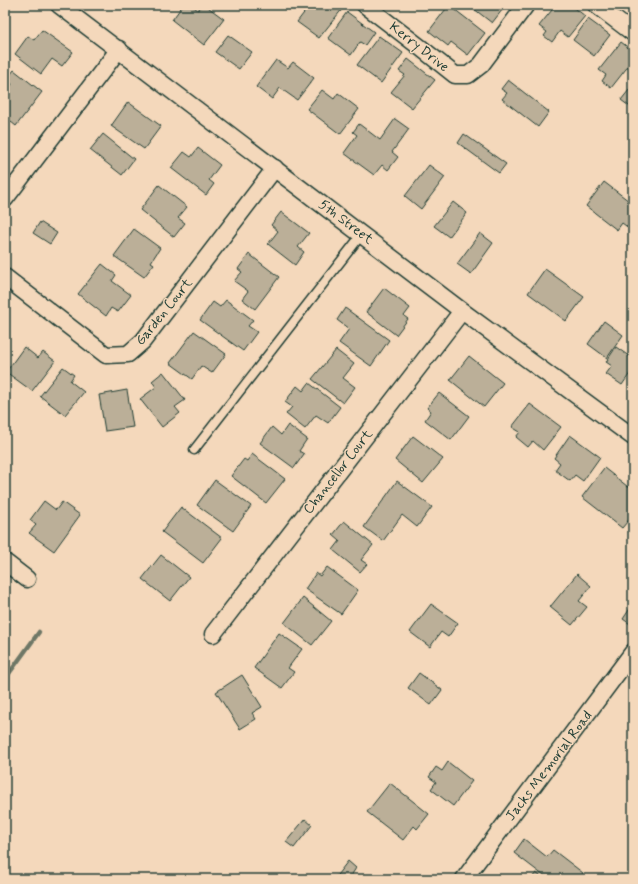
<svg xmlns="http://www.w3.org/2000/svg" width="638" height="884" viewBox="0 0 638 884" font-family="Mynerve,sans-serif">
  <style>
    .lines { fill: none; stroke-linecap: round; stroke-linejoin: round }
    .stream { stroke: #6e7766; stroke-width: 4.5 }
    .building { fill: #bbaf98; stroke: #1f3d34 }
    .lane-casing { stroke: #1f3d34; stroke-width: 11 }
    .street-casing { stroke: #1f3d34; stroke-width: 19 }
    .lane { stroke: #f4d8bb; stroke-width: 8 }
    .street { stroke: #f4d8bb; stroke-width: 16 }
    .labels { text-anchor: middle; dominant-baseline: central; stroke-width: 3; stroke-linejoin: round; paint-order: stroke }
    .street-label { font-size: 14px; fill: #1f3d34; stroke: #f4d8bb }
  </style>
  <rect width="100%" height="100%" fill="#f4d8bb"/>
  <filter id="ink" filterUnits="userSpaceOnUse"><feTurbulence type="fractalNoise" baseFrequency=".025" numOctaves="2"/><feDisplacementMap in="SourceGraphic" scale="8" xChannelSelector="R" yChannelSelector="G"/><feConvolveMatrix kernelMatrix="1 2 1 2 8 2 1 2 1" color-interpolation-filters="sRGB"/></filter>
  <g filter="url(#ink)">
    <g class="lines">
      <polyline class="stream" points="5,679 39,632"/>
    </g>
    <g class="building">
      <polygon points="183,5 191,5 198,10 202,5 205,5 224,19 204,45 172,20"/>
      <polygon points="310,5 339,5 343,8 319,38 297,22"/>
      <polygon points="449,5 485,33 468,55 451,42 448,46 429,31"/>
      <polygon points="469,5 506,5 492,23"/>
      <polygon points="556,5 571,5 585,16 568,37 560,31 552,42 544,36 547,32 539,26"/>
      <polygon points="347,12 374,32 365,45 360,42 351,55 328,38"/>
      <polygon points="588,19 610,35 594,56 573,40"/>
      <polygon points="42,30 73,52 62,66 52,59 41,74 15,54 28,36 34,40"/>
      <polygon points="228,35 252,52 239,69 215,52"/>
      <polygon points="379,36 403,53 381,83 357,65"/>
      <polygon points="621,42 633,51 633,60 611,88 602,81 606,75 599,70"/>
      <polygon points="408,59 435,80 412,108 391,92 405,75 399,71"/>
      <polygon points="276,60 288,68 293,62 314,78 297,100 280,88 272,99 256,87"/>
      <polygon points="14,70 42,92 16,126 5,117 5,93 12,84 6,80"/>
      <polygon points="508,80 549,112 538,127 502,99 507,93 501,89"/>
      <polygon points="633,85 633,109 621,100"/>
      <polygon points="322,90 334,99 338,93 359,109 340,134 307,109"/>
      <polygon points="128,102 161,126 144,149 111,126"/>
      <polygon points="395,119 409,129 392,152 398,157 388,170 382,165 374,175 344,153 357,135 353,132 359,124 380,140"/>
      <polygon points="103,134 134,159 122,175 90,150"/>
      <polygon points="464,134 506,164 499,173 458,143"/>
      <polygon points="198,148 220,165 209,180 214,184 206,195 171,168 184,152 191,157"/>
      <polygon points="429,165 445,177 421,209 405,196"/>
      <polygon points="604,182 633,204 633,225 630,229 622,223 617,230 586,206"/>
      <polygon points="159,185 187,207 178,218 185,223 174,237 140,210"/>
      <polygon points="453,202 467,213 449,237 434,226"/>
      <polygon points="281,212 309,233 298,247 304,252 295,265 268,244 278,231 271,225"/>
      <polygon points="40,222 57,233 50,244 33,233"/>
      <polygon points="134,229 160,248 151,262 154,264 144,277 114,256"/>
      <polygon points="480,233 493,243 471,274 457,264"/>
      <polygon points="249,254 279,277 255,309 242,299 248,291 234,281 242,272 238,269"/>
      <polygon points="102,264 116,275 112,281 131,295 118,312 111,308 106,316 78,294"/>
      <polygon points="545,269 584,297 566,321 528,293"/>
      <polygon points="384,288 410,308 404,316 408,319 396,335 366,312"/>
      <polygon points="226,300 253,320 248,326 257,332 243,351 200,320 213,302 220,307"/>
      <polygon points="345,308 389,340 371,366 339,343 349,329 337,320"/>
      <polygon points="604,321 623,335 607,358 588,344"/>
      <polygon points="194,331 226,354 212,373 201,366 192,379 170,363"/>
      <polygon points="24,347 38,358 43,352 55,361 32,391 6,372"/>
      <polygon points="616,347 633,359 633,369 622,385 606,374 612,366 606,362"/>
      <polygon points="336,350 354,364 343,378 355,387 343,403 312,379"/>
      <polygon points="469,356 503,383 484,407 450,380"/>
      <polygon points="63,367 74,375 70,381 84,392 65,415 40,396"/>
      <polygon points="163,372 185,400 175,407 180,413 162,427 140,399 156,387 152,381"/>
      <polygon points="309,383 340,407 328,423 316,415 305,429 286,414 292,407 285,402 297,386 303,391"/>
      <polygon points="127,390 133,427 105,431 99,395"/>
      <polygon points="439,393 469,416 451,440 425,420 431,411 427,408"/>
      <polygon points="530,404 561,427 543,450 533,441 528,447 516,437 520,432 512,427"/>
      <polygon points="288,425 307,439 299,451 304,454 294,468 260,443 272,427 281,435"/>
      <polygon points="570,435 600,457 583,481 575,475 570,481 555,470 560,463 554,458"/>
      <polygon points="413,436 443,459 423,483 395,460"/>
      <polygon points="252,454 285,479 266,503 231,476 244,459 247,461"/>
      <polygon points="604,468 632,490 633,488 633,515 622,528 582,497"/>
      <polygon points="215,480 251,506 233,531 197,505"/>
      <polygon points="397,481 432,507 417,527 402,515 383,541 364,527"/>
      <polygon points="44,501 56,510 62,502 80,515 54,551 29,533 36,525 30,520"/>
      <polygon points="181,507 222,538 203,563 162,532"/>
      <polygon points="344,521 373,545 361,560 367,564 360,572 333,550 340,541 333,535"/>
      <polygon points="161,555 189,577 170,601 142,579"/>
      <polygon points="327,567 358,590 341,614 305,589 316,573 320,576"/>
      <polygon points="577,574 591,586 579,601 587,607 572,625 550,607"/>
      <polygon points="303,598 331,621 312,645 284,623"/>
      <polygon points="431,604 458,623 448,637 441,632 430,647 410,632"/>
      <polygon points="633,604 633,626 623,619"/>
      <polygon points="279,633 302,649 288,668 294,672 282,688 254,668"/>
      <polygon points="419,673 442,690 431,705 408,688"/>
      <polygon points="242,675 262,707 252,713 256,719 240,729 216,692"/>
      <polygon points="448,762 472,781 453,806 431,789 436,782 429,777 436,767 442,771"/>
      <polygon points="390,783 429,814 417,829 414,826 403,840 367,812"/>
      <polygon points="305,819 312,825 294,848 286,842"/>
      <polygon points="524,839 547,857 553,850 583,873 578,879 548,879 514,853"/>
      <polygon points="348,861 356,868 349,879 334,879"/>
      <polygon points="536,873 544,879 531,879"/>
    </g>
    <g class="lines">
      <defs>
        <polyline id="lane" points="194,450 362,234"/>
        <g id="street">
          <polyline points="59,5 462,311 633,437"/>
          <polyline points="365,5 421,48 455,75 468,75 481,65 526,5"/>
          <polyline points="596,5 633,33"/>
          <polyline points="5,199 119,49"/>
          <polyline points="5,277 106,355 128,354 143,341 275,168"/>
          <polyline points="5,562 27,579"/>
          <polyline points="213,634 462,311"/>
          <polyline points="464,879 633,652"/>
        </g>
      </defs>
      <use href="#lane" class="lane-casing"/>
      <use href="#street" class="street-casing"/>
      <use href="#lane" class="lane"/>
      <use href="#street" class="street"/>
    </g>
  </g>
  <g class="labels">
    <g class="street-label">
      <text transform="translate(419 47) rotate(38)">Kerry Drive</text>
      <text transform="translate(346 222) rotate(37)">5th Street</text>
      <text transform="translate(164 312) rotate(-51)">Garden Court</text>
      <text transform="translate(338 472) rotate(-52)">Chancellor Court</text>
      <text transform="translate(549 766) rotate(-53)">Jacks Memorial Road</text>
    </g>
  </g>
  <rect width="638" height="884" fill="none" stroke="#f4d8bb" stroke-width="20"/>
  <rect x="10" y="10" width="618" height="864" fill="none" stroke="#1f3d34" stroke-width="1.5" filter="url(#ink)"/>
</svg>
